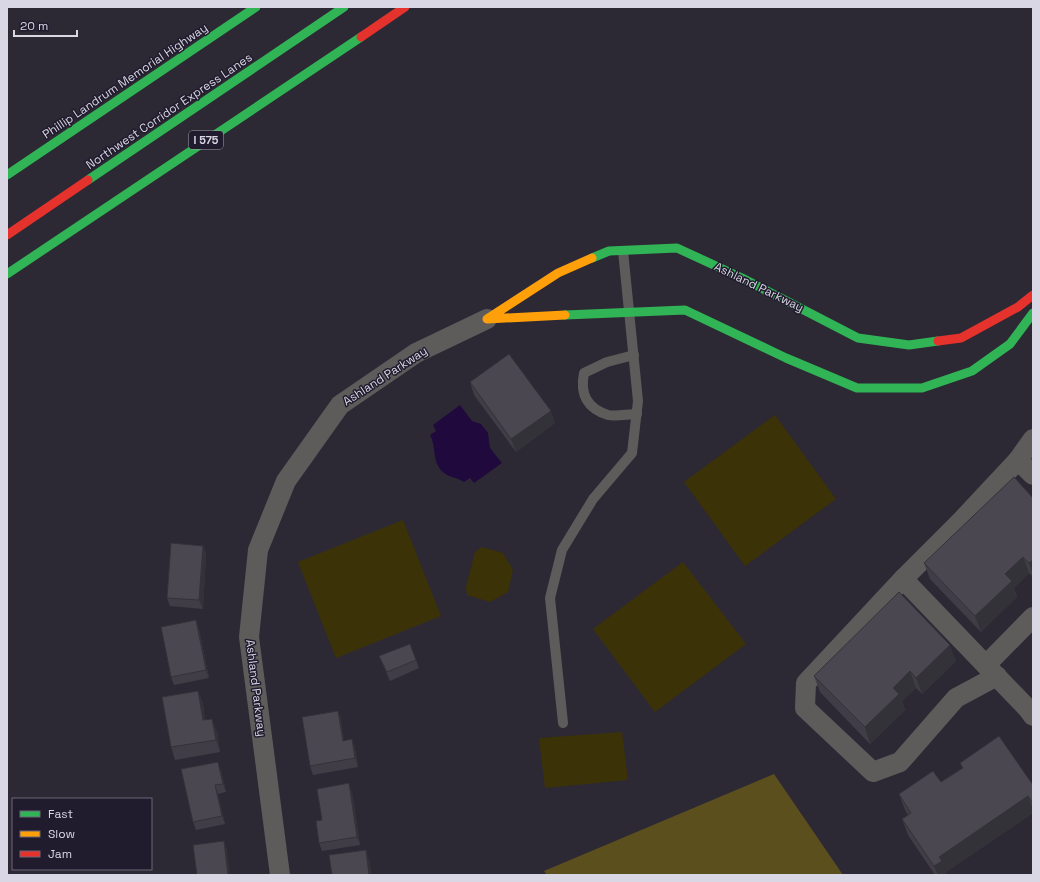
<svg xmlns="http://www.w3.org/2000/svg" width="1040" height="882" viewBox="0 0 1040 882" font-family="'Space Grotesk',sans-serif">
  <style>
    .green { fill: #3c3207 }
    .forest { fill: #5b4f1e }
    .water { fill: #20093d }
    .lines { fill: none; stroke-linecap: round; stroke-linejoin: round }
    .lane { stroke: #5d5c5b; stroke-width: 10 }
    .street { stroke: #5d5c5b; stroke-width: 20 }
    .fast { stroke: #30b455; stroke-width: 9 }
    .slow { stroke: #ff9f0a; stroke-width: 9 }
    .jam { stroke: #e5322d; stroke-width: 9 }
    .wall { fill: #403d46 }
    .shaded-wall { fill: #343239 }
    .building { fill: #4a4751; stroke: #343239 }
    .labels { text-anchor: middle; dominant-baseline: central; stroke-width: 3; stroke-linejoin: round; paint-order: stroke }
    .shield { fill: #211b2e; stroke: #a29fad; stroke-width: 1 }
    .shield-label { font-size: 11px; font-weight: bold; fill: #dad7e4 }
    .street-label { font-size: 12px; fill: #dad7e4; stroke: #211b2e }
  </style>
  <rect width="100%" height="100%" fill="#2c2934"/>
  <g class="green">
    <polygon points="775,415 836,499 745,566 684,482"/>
    <polygon points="403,520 441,616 336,658 298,562"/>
    <polygon points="482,547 503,553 513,570 508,592 490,602 467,595 466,587 475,552"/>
    <polygon points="683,562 746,644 655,712 593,629"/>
    <polygon points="622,732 628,780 545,788 539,738"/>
  </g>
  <polygon class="forest" points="774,774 843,875 547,875 544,871"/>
  <path class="water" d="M460 405 472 421 481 424 488 433 490 448 502 463 474 483 470 478 464 482C457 477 450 478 444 473 431 462 437 448 430 435L436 431 433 425Z"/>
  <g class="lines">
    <g class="lane">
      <path d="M634 355 607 362 584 373C580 393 586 408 608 415 616 417 628 414 637 414"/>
      <polyline points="563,723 550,598 562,550 593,499 632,453 638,401 623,251"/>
    </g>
    <g class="street">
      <polyline points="1018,460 1033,439"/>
      <polyline points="903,579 962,520 1018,460 1033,475"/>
      <polyline points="986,665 1033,617"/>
      <polyline points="997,676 956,698 900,762 873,772 805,708 806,683 903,579 1028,709 1033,716"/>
      <polyline points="280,875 249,637 258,550 286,481 340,405 416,353 487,319"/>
    </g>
    <g class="fast">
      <polyline points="7,175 256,7"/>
      <polyline points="88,180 344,7"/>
      <polyline points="592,258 609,251 677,248 742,278 858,338 909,345 938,341"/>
      <polyline points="7,274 361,37"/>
      <polyline points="565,315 685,310 786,358 857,388 922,388 972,371 1010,344 1033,313"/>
    </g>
    <polyline class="slow" points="565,315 487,319 558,273 592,258"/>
    <g class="jam">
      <polyline points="361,37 405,7"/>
      <polyline points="7,235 88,180"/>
      <polyline points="938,341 961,338 1018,307 1033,295"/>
    </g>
  </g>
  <g class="wall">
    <polygon points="470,382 555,423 516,452 474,395"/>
    <polygon points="1033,498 1033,577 1029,573 1014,588 1017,597 981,632 930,579 924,563"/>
    <polygon points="203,546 206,554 203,609 170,606 167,598"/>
    <polygon points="199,629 209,678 174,685 171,677"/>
    <polygon points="410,644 419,668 390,681 379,656"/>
    <polygon points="956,661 922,694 916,688 902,701 905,710 870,744 820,692 814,676"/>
    <polygon points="198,691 203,704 205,720 217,731 220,752 175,760 171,747"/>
    <polygon points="338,711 341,720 344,741 352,739 355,748 358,767 313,775 310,766"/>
    <polygon points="960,763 1033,785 1033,813 946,872 947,875 935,875 908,835 902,819 908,815 905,810 899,794 941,782 962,768"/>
    <polygon points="221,770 226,792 218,794 225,824 196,830 193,822"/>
    <polygon points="352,792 360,845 322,851 319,843"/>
  </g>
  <g class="shaded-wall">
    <polygon points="551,411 555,423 516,452 511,439"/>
    <polygon points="203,546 206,554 203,609 199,600"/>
    <polygon points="1023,557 1029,573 1014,588 1017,597 981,632 975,616 1005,574"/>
    <polygon points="1033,560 1033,574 1029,563"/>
    <polygon points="196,620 199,629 209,678 206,670"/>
    <polygon points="950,645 956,661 922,694 916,678"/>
    <polygon points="910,671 916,688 902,701 905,710 870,744 865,727 893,688"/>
    <polygon points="198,691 203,704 207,733 203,720"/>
    <polygon points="338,711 341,720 346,750 343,741"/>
    <polygon points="212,719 217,731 220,752 216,740"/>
    <polygon points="352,739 355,748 358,767 355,758"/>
    <polygon points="218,762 221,770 226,792 223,784"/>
    <polygon points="349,783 352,792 360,845 357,837"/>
    <polygon points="215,785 218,794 225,824 222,816"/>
    <polygon points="1028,796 1033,809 1033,813 946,872 947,875 938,875 934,866 939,857"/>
    <polygon points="224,841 227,850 230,875 228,875"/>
    <polygon points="366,850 370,863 372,875 369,875"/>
  </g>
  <g class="building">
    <polygon points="509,354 551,411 511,439 470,382"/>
    <polygon points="1014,477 1033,498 1033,560 1029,563 1023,557 1005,574 1012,581 975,616 924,563"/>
    <polygon points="171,543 203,546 199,600 167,598"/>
    <polygon points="899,592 950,645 916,678 910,671 893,688 899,694 865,727 814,676"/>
    <polygon points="196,620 206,670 171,677 161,627"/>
    <polygon points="410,644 416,660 387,672 379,656"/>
    <polygon points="198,691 203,720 212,719 216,740 171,747 162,697"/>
    <polygon points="338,711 343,741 352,739 355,758 310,766 302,717"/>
    <polygon points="999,736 1033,785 1033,803 1028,796 939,857 942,861 934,866 902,819 911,813 899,794 933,771 941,782 963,768 960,763"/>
    <polygon points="218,762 223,784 215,785 222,816 193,822 181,769"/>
    <polygon points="349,783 357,837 319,843 316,821 322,820 317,789"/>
    <polygon points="224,841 228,875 234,874 234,875 197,875 193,845"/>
    <polygon points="366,850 369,875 332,875 329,855"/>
  </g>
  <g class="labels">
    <rect class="shield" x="189" y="131" width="34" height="18" rx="3"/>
    <g class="shield-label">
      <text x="206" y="140">I 575</text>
    </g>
    <g class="street-label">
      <text transform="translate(125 81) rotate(-34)">Phillip Landrum Memorial Highway</text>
      <text transform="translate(169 111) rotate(-34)">Northwest Corridor Express Lanes</text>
      <text transform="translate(759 287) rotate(26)">Ashland Parkway</text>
      <text transform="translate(385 376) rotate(-33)">Ashland Parkway</text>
      <text transform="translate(256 688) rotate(83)">Ashland Parkway</text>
    </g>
  </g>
  <rect width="1040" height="882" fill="none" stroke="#dad7e4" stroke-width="16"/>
  <rect x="12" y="798" width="140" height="72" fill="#211b2e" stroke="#6b6677"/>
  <rect x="20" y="811" width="20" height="6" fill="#30b455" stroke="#6b6677"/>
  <text x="48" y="818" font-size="12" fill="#dad7e4">Fast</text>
  <rect x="20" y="831" width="20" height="6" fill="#ff9f0a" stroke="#6b6677"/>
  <text x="48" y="838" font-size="12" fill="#dad7e4">Slow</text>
  <rect x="20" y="851" width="20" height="6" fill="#e5322d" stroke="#6b6677"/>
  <text x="48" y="858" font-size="12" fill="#dad7e4">Jam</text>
  <path d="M14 30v6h63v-6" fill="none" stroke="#dad7e4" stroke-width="2"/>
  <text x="20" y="30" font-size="12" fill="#dad7e4" stroke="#211b2e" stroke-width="3" paint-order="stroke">20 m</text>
</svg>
